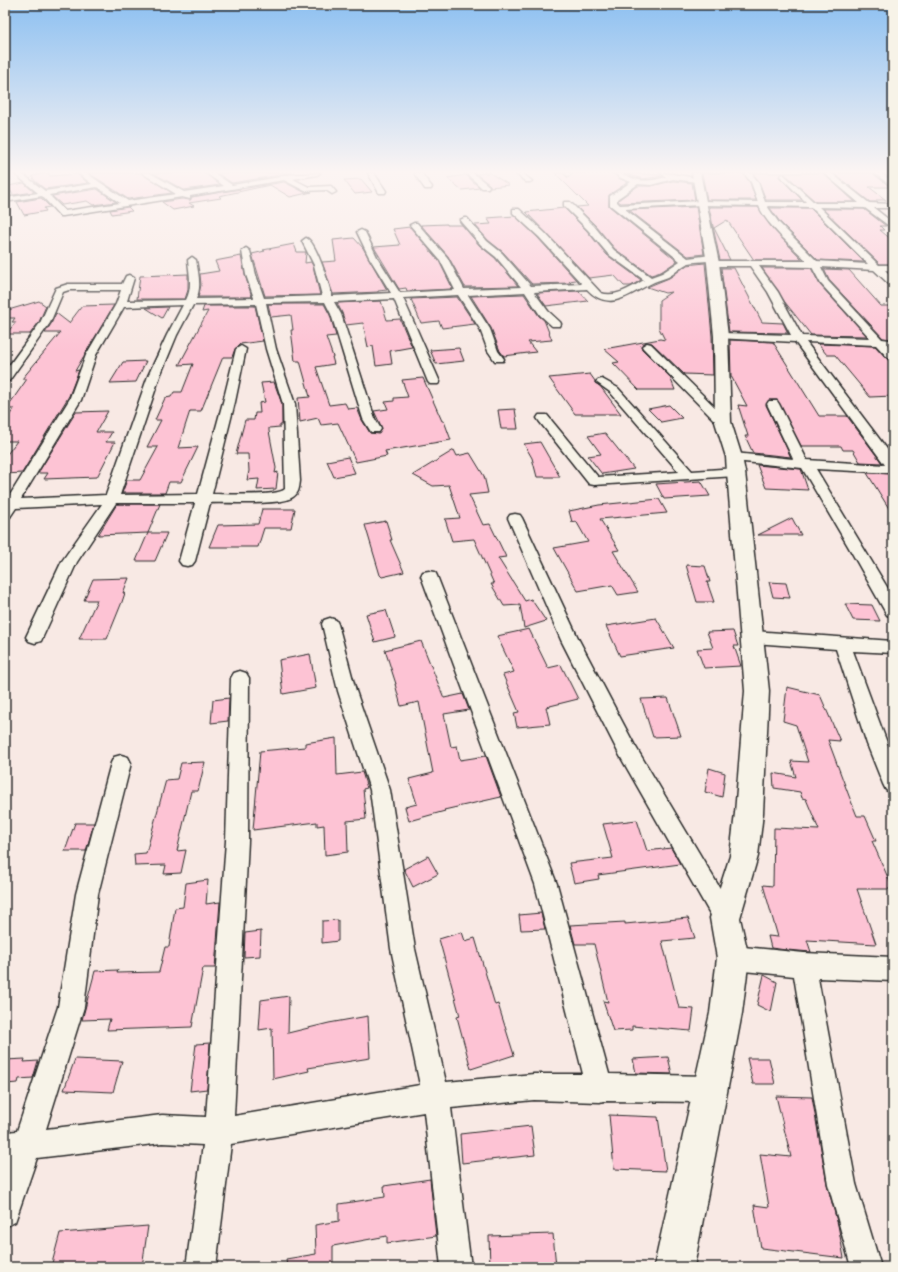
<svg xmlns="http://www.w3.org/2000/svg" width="898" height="1272" viewBox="0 0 898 1272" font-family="Mali,sans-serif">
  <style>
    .building { fill: #fdc3d4; stroke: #2b2b2b }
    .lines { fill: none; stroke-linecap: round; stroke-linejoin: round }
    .street-casing { stroke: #2b2b2b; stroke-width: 3 }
    .secondary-casing { stroke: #2b2b2b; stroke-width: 3 }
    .street { fill: #f7f3e8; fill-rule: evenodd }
    .secondary { fill: #f7f3e8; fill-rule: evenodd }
  </style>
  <rect width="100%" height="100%" fill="#f8e9e4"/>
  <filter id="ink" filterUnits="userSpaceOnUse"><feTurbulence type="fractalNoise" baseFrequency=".025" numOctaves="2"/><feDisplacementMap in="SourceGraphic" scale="8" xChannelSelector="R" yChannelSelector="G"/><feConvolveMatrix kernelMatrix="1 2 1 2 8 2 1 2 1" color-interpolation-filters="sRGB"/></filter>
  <g filter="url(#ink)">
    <g class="building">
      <polygon points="48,173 50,176 77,174 88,183 45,189 35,181 32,176"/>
      <polygon points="89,173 141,173 172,193 128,199"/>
      <polygon points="153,173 205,173 220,185 184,190"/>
      <polygon points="217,173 292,173 232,183"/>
      <polygon points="484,173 490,173 509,185 490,187 490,185 476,174"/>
      <polygon points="555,173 563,173 568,178 572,173 613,173 620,179 628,182 609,195 609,206 677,261 661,272 651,275 615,249 595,225 577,207 588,206"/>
      <polygon points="624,173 661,175 663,176 643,179"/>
      <polygon points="702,173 743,173 750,183 756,200 707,200"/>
      <polygon points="753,173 782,173 779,177 802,200 766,200 759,182"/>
      <polygon points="784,173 823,173 855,202 816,202"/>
      <polygon points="833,173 873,173 890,187 869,187 886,200 876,200 878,202 870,202"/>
      <polygon points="466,175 480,188 462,190 447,178"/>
      <polygon points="361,179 372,192 355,194 344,180"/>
      <polygon points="673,181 692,183 695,200 621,203 618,201 618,200 638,186 651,186"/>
      <polygon points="284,182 304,192 312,192 290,197 270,185 219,196 221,198 189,203 194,206 173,210 162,202 182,199 190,200 192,197"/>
      <polygon points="24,183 34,192 13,195 8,186"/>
      <polygon points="97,189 116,202 93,205 87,201 62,205 52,196"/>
      <polygon points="41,198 50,207 44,208 46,211 24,215 17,202"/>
      <polygon points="128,207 132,211 112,214 110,210"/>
      <polygon points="696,207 704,254 688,256 629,210"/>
      <polygon points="709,207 758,207 773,229 803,260 754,260 727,220 714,228 730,260 720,260"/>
      <polygon points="564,208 587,231 607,255 641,280 631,286 624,286 614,275 589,278 526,212"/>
      <polygon points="770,208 810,208 864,262 818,260 780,222"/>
      <polygon points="823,209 864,209 886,226 880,226 884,230 880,230 893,241 893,264 880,264"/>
      <polygon points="515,216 538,238 576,280 569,281 571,283 532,284 503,252 488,240 475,225 491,224 487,218"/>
      <polygon points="447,224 447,225 462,225 480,246 495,258 518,286 465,287 448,256 421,225"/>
      <polygon points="410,227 439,261 453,289 407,291 406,288 399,289 374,247 400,245 393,229"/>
      <polygon points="354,238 363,248 387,290 378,291 378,292 333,294 322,262 336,261 333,240"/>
      <polygon points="294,244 297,252 306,252 305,263 311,262 313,266 320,295 265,296 252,254 265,251 263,250"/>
      <polygon points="241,256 245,275 252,297 198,297 201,285 200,274 219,271 215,261"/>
      <polygon points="705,263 712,336 713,375 684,374 652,343 646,342 641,346 642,349 670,377 675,390 639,390 613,363 619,362 604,349 660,339 665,340 659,328 659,300 671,292 665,293 647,287 669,278 687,265"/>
      <polygon points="721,268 734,268 762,322 783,323 788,333 729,332"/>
      <polygon points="762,268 811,268 820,285 867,336 811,335 784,301"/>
      <polygon points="824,269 849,270 881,306 893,306 893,349 890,345 892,342 891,339 883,338 829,280"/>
      <polygon points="188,274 188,290 185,299 137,299 140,276"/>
      <polygon points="579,291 588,301 546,306 537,293"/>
      <polygon points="524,294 539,316 544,320 552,340 528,342 536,352 504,356 500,351 491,328 471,296"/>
      <polygon points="457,297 475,324 442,328 439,321 421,323 411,299"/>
      <polygon points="39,301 46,306 39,322 30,334 6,334 16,322 12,322 15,318 5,318 5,311"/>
      <polygon points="381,301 387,320 400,319 412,347 390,351 392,364 376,366 373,346 368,347 363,323 346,325 342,313 337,303"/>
      <polygon points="268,304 324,304 330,315 336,336 326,337 333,357 332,357 334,364 316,367 329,405 345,403 348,409 357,408 362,420 370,433 379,434 382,428 374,411 388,409 385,402 394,401 394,398 408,397 402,380 423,378 442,421 444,421 451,440 385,451 387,456 356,462 338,423 321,425 318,418 300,422 298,398 310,397 300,361 295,361 291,330 293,330 291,315 271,317"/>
      <polygon points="114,305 75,371 79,370 69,396 22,473 5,474 5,457 17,441 5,441 5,421 14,409 6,409 27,379 22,379 60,333 45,333 51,324 56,313 69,323 82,306"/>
      <polygon points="204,306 255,306 263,341 240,344 235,349 232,357 223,357 201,411 190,411 178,448 198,447 181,482 169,482 165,493 122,493 127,480 140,480 158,447 147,447 161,420 155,420 165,398 171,397 174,392 182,392 193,364 179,365 208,311 202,312"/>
      <polygon points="168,307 162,318 146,308"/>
      <polygon points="730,340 773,342 819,416 847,416 882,463 860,462 853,450 843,450 841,446 801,446 777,400 769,400 766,405 791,457 753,453 745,436 748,436 738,405 747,406 731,376"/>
      <polygon points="818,344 875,346 888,360 893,361 893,396 870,397 835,355 827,355"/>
      <polygon points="459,348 464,361 436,364 430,350"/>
      <polygon points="146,361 136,382 110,383 123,362"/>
      <polygon points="590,374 595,381 595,383 600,386 621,414 575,414 549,378"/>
      <polygon points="274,382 282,404 282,425 280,425 280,427 269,428 269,431 276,468 275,473 278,472 276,489 257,490 259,479 247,480 249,471 248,454 236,454 245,420 254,420 255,413 260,413 259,403 265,402 261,383"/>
      <polygon points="669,405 682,418 661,422 648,409"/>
      <polygon points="515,409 518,429 501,429 498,410"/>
      <polygon points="108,411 96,432 112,432 106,442 115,442 97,477 44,479 48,473 38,473 76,412"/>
      <polygon points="605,433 634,469 602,474 588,456 601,454 588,436"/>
      <polygon points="540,442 560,477 537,477 532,458 524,444"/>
      <polygon points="454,450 457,456 470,453 484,476 488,493 469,495 483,525 490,524 506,557 498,558 525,601 531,599 546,621 524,628 520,605 504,606 491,584 494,584 474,539 452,541 445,519 460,518 449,485 433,486 413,475"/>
      <polygon points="348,457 355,473 334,477 327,461"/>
      <polygon points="757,465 801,469 808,490 766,488"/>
      <polygon points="867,473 893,474 893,515"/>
      <polygon points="701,481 710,496 664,499 656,484"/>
      <polygon points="659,499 667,513 600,519 619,550 613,551 638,592 618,595 612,585 578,591 554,548 588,542 576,521 572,522 569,511 599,505"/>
      <polygon points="117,504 160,504 148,533 167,533 155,561 136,561 148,533 98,535"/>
      <polygon points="262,509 295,509 291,528 264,528 258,547 209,547 218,525 258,524"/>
      <polygon points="792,518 801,535 758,535"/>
      <polygon points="386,521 392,540 390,540 404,572 382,577 380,575 365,525"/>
      <polygon points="686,565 705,566 710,582 707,582 714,602 697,602"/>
      <polygon points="129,578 123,593 125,593 122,602 107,639 79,639 97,600 84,600 93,579"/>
      <polygon points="769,582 786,583 790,598 773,597"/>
      <polygon points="845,604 872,605 880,621 853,620"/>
      <polygon points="386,610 395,637 375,642 366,614"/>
      <polygon points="656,618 674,648 620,656 606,626"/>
      <polygon points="529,629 548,668 561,665 578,699 546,707 550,724 517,727 514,713 519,712 503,675 514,672 497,636"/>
      <polygon points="733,631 738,646 734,646 741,666 704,668 697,649 713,648 707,632"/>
      <polygon points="421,641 444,698 463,694 469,710 444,714 451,747 457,746 460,760 486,756 501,797 444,810 445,811 409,821 405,807 417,804 409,779 433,773 419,702 401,706 395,684 396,684 385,650"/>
      <polygon points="310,654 316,688 283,694 279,660"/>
      <polygon points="787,687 820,695 840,741 828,740 849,796 857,816 865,816 876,841 872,841 893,889 857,889 876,944 807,940 811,952 787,950 786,948 786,950 771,948 768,936 778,937 763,885 773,886 774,828 819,830 806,799 802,798 800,792 774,788 773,773 796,777 791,761 808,762 796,725 783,721"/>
      <polygon points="229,698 228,721 211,723 213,700"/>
      <polygon points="668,698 681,736 653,737 641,699"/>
      <polygon points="336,738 337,775 362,772 367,788 363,789 366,819 347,821 348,852 325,855 324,825 317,826 317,822 253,830 260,751 305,747 305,743"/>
      <polygon points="205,762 198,791 191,791 177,851 186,850 181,873 164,874 166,865 135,866 134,854 146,853 166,780 177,779 181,763"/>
      <polygon points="709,768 725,773 722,797 705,792"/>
      <polygon points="637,820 647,851 671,848 680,864 598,875 599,879 574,883 569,863 613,858 603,824"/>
      <polygon points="75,823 94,823 86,851 65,851"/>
      <polygon points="428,856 438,874 413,887 404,869"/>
      <polygon points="208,880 206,904 220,902 215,968 203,968 192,1027 107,1030 110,1019 82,1020 95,971 118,970 117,973 159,972 165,947 169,947 175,908 183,907 186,883"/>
      <polygon points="541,913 545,929 521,930 519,915"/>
      <polygon points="688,918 695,938 662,941 679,1008 694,1009 691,1031 632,1026 632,1030 613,1031 603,1001 608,1002 594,944 575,944 570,925 625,922 625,924"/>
      <polygon points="338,920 338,941 322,943 322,921"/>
      <polygon points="261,931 260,956 244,957 245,933"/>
      <polygon points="462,932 465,941 475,938 495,1005 498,1004 514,1055 471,1069 457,1017 460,1016 439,939"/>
      <polygon points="764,975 777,982 771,1012 757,1005"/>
      <polygon points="289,996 288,1033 329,1023 368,1016 370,1058 308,1068 309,1071 273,1079 272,1028 259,1030 261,1000"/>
      <polygon points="210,1043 207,1089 190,1091 196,1044"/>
      <polygon points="668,1057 672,1074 636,1073 633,1059"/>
      <polygon points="747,1058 769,1058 775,1084 753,1084"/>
      <polygon points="25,1059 24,1062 38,1061 33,1078 19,1079 18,1083 5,1084 5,1060"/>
      <polygon points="75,1059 122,1061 113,1092 64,1090"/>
      <polygon points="776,1096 812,1097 827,1184 838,1225 844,1258 761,1248 754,1205 769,1207 760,1154 791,1157"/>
      <polygon points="609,1115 658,1117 666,1171 614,1169"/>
      <polygon points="531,1126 535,1155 462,1163 460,1134"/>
      <polygon points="430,1179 436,1236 387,1243 387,1236 333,1246 333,1267 287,1267 286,1259 316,1254 315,1225 339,1221 339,1204 385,1197 384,1186"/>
      <polygon points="148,1226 142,1267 51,1267 60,1233"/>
      <polygon points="553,1234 556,1267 490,1267 489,1236"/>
    </g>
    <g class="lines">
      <defs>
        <g id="street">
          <path d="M14 173H21L45 191 92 184 78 173H86L128 201 176 194 142 173H150L184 192 224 186 206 173H214L232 185 280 177 283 175 320 173 317 175 293 179 309 187 331 186 336 192 332 194 326 190 305 191 284 180 190 196V199L182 197 63 216H60L42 196 5 202V198L38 193ZM97 187 120 203 65 211 49 195Z"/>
          <polygon points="368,173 374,173 386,191 385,193 379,193"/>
          <polygon points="414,173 421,173 432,187 431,189 425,189"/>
          <polygon points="466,173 473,173 489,186 488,188 482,188"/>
          <polygon points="515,173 522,173 532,181 530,182 526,182"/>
          <polygon points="564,173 571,173 571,174 568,176"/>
          <path d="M614 173C622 173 627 176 635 179 645 182 656 180 666 177L661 173C667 173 696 177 701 180L697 182 673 179 651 185 638 184 617 199V202L620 205 701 201 758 202 751 182 744 173H751L758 182 765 202H806L780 176 783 174 815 203H859L824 173H831L869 203 893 204V208H874L893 223V229L865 208 819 207 879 265H893V271L885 270 893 278V286L890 285 874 270 821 267 828 281 882 339 890 340 891 342 888 345 893 351V360L889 359 876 345 806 342 893 457V473L816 469 893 597V617L887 615 848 546 802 468 734 461 729 460 727 457 729 454 734 453 793 459 767 404 769 401H777L779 404 807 460 885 465 795 342 717 338 716 336 721 333 791 335 768 292 750 266H713L710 265 709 263 710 261H807C792 246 767 226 759 206L701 205 625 209 688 258 711 255 714 256 715 258 714 260C706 262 697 261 689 263 682 265 676 273 668 277 664 279 658 280 654 282 630 293 610 314 587 289L534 292 548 311 560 322 561 324 560 326H552L540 315 525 292 468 295 490 329 498 351 504 359 503 361H495L488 351 480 329 458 295 403 298 440 382 438 384H430L428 382 394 299 334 302 341 314 375 419 381 429 379 432H371L363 419 331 314 325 302 266 303 276 349 295 404 300 481C299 488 299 493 293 497 280 506 227 502 210 503L195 561 192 565 187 566 182 565 179 561 195 503H116L77 562 41 641 35 643 29 641 26 637 62 561 102 504 16 508 10 517 5 518V503L69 400 86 355 116 304 121 290H69L63 292 50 323 9 381 5 382V371L40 323 56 288 68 284H122L126 276 129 275 134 278 127 301 186 300C193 287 189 273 188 260L192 257 196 260C198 273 202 287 196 299L254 298 246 275 242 251 246 248 250 251 256 275 264 298 322 296 314 265 302 241 306 238C316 241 329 285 332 296L391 293 369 257 357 232 361 230 365 232 377 257 400 293 455 290 440 260 410 225 414 223H417L447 257 464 289 521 287 496 257 481 245 461 222 460 220 464 218H467L487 241 502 253 531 286 582 284 539 237 513 213V209H519L545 233 601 293C616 298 632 287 644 280L608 254 588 230 564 206V202H570L594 226 614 250 651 277 662 273 680 261 610 205V196L631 182 621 178ZM767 206 811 207 868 264 817 261 779 223ZM759 266 812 267 821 284 870 338 802 336 778 292ZM256 304 266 349 283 404 285 489C277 497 226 494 212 494L235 402 246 349 241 346 236 349 223 402 198 494 120 495 160 376 177 335 193 305ZM183 305 167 335 148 376 106 495 21 499 81 400 96 355 124 307Z"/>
          <polygon points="874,173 881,173 893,182 893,187"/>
          <polygon points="647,343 651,344 727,419 729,422 727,425 719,425 643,348 642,346"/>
          <polygon points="602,379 618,388 692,471 736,468 741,469 743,472 741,475 736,476 594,485 589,484 539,421 537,418 539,415 547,415 598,477 679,472 610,392 596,382 598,380"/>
          <polygon points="515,514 520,515 522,518 579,640 634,744 733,910 737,918 733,926 725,930 717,926 620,756 561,640 508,518 510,515"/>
          <polygon points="429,571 435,572 437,576 557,884 609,1074 709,1076 719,1079 722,1089 719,1099 709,1102 603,1101 600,1102 534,1100 451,1108 471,1267 441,1267 424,1112 231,1144 216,1267 186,1267 203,1145 162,1143 37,1158 15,1222 5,1227 5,1168 8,1160 5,1160 5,1132 17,1131 58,1007 76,894 111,763 114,757 121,755 128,757 131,763 98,894 84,1007 46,1129 162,1115 206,1117 226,841 231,678 234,673 240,671 246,673 249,678 248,841 234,1116 420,1085 391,949 370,790 338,691 322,624 324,620 330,618 336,620 338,624 356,691 390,790 415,949 446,1082 534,1074 583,1074 535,884 421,576 423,572"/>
          <polygon points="753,631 893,641 893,653 853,651 893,759 893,793 886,790 883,784 867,744 836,649 753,643 747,641 744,637 747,633"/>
          <polygon points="733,946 804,953 893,957 893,981 818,978 856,1184 881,1267 851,1267 828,1184 794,976 733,970 724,967 721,958 724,949"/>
        </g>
        <polygon id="secondary" points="692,173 700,173 719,263 728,336 731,422 742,457 745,472 769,691 763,813 758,856 740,918 749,958 742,1013 694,1267 654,1267 710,1013 717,958 710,918 730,856 735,813 745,691 727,472 726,457 715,422 714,336 707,263"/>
      </defs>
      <use href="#street" class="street-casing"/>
      <use href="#secondary" class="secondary-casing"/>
      <use href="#street" class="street"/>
      <use href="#secondary" class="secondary"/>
    </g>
  </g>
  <linearGradient id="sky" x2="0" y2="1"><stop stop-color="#8dc0f1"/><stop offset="0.49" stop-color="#fcf5f3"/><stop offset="1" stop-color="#fcf5f3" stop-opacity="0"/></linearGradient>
  <rect width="898" height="351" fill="url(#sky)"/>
  <rect width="898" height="1272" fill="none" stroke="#f7f3e8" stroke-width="20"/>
  <rect x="10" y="10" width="878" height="1252" fill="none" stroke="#2b2b2b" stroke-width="1.5" filter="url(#ink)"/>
</svg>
